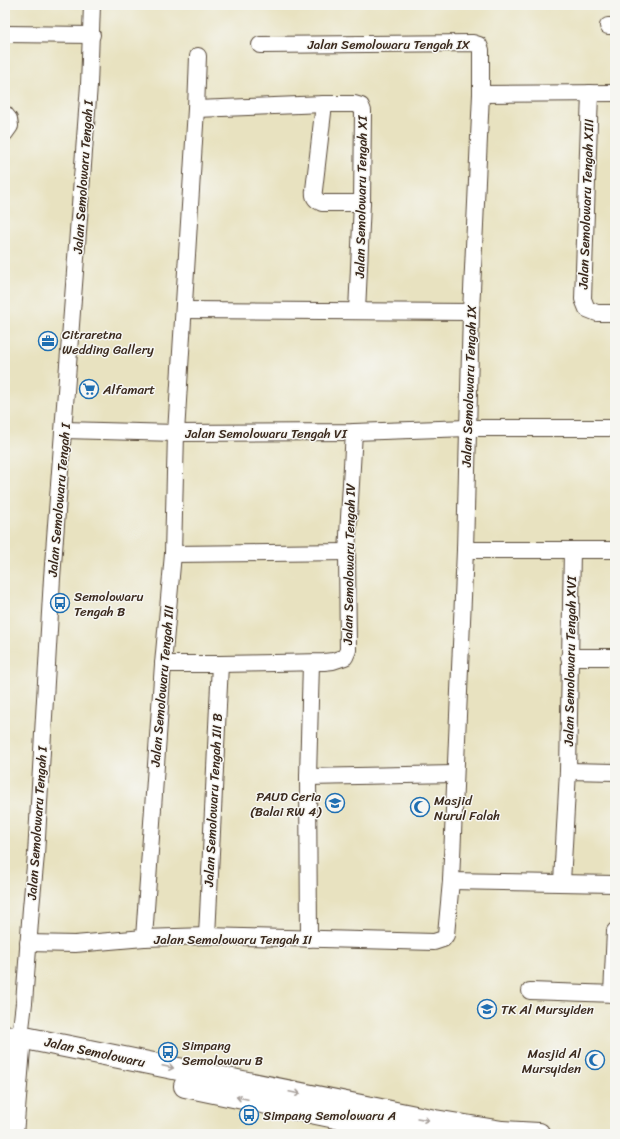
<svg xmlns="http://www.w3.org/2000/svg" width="620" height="1139" viewBox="0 0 620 1139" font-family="Sriracha,sans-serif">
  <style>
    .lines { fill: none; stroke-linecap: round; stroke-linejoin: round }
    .street-casing { stroke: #554636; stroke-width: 18 }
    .secondary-casing { stroke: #554636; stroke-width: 24 }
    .street { stroke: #fff; stroke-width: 16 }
    .secondary { stroke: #fff; stroke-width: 22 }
    .oneway { stroke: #a79f9a }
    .labels { text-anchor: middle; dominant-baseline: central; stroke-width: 3; stroke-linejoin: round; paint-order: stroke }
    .street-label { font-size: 13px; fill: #3b2a1e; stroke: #f6f6f2 }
    .poi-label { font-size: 13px; fill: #3b2a1e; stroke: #f6f6f2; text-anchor: start }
  </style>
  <rect width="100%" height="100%" fill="#f6f6f2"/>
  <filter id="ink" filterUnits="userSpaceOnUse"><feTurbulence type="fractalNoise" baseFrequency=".025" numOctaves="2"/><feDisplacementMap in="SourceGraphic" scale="8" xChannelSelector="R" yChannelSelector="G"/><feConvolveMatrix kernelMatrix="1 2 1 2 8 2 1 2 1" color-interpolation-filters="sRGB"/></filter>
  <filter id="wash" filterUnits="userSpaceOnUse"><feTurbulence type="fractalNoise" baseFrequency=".012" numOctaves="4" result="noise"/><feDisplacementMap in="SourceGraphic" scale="16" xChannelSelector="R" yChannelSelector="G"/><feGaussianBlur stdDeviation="0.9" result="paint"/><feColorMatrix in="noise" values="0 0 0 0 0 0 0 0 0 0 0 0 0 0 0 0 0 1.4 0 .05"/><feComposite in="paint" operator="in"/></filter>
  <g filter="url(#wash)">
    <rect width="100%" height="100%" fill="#e8e2c0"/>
  </g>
  <g filter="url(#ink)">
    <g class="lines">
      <defs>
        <g id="street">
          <polyline points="608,26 615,26"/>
          <polyline points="5,34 92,35"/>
          <polyline points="590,93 583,299 587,309 597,313 615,313"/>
          <polyline points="481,94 615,93"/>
          <path d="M324 104 314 190C313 196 315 200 322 203H362"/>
          <polyline points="196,109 324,104 354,104 361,106 363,111 362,203 357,311"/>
          <polyline points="5,114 9,119 10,126 5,133"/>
          <polyline points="184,310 471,312"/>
          <polyline points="64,430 176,433 354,432 468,428 615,428"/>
          <polyline points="465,550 615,550"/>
          <polyline points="173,554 347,552"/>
          <polyline points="569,657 615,657"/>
          <polyline points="163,664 220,664 324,662 333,661 345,657 348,650 347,552 354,432"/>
          <polyline points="568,771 615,772"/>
          <polyline points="308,777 455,774"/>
          <polyline points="451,881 615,884"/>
          <polyline points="562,882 568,771 572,550"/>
          <polyline points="207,936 220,664"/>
          <polyline points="144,938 163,664 173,554 176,433 196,109 198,56"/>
          <polyline points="309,939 308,777 311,663"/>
          <polyline points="28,943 75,944 144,938 207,936 434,942 443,939 446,935 451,881 465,550 471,312 481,94 481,50 479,45 473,43 260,45"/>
          <polyline points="530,991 615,994"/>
          <polyline points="612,994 615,931"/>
          <polyline points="20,1037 24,1003 31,908 36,855 52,578 89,85 92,5"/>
        </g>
        <g id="secondary">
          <polyline points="5,1038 20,1037 435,1121 502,1132 539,1134"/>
          <polyline points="185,1086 418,1134"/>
          <polyline points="12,1134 20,1037"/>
        </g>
      </defs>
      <use href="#street" class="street-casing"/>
      <use href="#secondary" class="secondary-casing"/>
      <use href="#street" class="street"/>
      <use href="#secondary" class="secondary"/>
    </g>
    <defs><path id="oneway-shaft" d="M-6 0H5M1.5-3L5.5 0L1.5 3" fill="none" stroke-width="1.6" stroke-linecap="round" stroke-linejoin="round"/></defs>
    <g class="oneway">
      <use href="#oneway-shaft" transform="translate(168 1067) rotate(12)"/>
      <use href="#oneway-shaft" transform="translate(295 1093) rotate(12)"/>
      <use href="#oneway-shaft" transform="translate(242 1098) rotate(-168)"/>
      <use href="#oneway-shaft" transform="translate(423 1119) rotate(10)"/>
    </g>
  </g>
  <defs>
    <symbol id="office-ring" viewBox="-11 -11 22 22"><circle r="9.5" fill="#f6f6f2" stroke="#1f6fb2" stroke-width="1.5"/><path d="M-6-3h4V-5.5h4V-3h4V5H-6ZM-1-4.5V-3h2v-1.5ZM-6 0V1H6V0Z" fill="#1f6fb2"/></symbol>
    <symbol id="supermarket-ring" viewBox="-11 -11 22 22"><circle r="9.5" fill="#f6f6f2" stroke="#1f6fb2" stroke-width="1.5"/><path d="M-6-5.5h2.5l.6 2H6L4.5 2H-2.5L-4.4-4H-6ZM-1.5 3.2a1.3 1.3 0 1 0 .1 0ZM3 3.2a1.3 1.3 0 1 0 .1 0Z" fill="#1f6fb2"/></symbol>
    <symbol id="bus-ring" viewBox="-11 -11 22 22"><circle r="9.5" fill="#f6f6f2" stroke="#1f6fb2" stroke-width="1.5"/><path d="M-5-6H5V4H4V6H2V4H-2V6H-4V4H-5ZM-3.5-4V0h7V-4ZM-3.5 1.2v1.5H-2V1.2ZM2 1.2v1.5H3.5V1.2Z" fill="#1f6fb2"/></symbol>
    <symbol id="school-ring" viewBox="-11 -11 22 22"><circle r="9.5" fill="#f6f6f2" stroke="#1f6fb2" stroke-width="1.5"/><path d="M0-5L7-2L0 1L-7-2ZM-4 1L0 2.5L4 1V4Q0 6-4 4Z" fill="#1f6fb2"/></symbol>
    <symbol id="mosque-ring" viewBox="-11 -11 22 22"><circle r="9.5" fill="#f6f6f2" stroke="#1f6fb2" stroke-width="1.5"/><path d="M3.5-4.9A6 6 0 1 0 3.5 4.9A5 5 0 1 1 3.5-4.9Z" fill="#1f6fb2"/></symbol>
  </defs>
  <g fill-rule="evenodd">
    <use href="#office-ring" x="37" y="330" width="22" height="22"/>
    <use href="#supermarket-ring" x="78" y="378" width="22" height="22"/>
    <use href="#bus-ring" x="49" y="592" width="22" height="22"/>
    <use href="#school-ring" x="324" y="792" width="22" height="22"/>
    <use href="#mosque-ring" x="409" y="796" width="22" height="22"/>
    <use href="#school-ring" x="476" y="998" width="22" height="22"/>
    <use href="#bus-ring" x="157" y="1041" width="22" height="22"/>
    <use href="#mosque-ring" x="584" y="1049" width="22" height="22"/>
    <use href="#bus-ring" x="238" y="1104" width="22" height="22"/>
  </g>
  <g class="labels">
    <g class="street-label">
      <text x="389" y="44">Jalan Semolowaru Tengah IX</text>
      <text transform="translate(83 177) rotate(-86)">Jalan Semolowaru Tengah I</text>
      <text transform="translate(361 197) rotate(-89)">Jalan Semolowaru Tengah XI</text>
      <text transform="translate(586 204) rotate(-88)">Jalan Semolowaru Tengah XIII</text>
      <text transform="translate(469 386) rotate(-88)">Jalan Semolowaru Tengah IX</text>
      <text x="266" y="433">Jalan Semolowaru Tengah VI</text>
      <text transform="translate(59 500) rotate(-85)">Jalan Semolowaru Tengah I</text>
      <text transform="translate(349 564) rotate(-89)">Jalan Semolowaru Tengah IV</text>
      <text transform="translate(570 661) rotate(-89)">Jalan Semolowaru Tengah XVI</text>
      <text transform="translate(162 686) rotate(-85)">Jalan Semolowaru Tengah III</text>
      <text transform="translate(213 800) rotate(-87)">Jalan Semolowaru Tengah III B</text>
      <text transform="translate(37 823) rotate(-86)">Jalan Semolowaru Tengah I</text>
      <text x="233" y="939">Jalan Semolowaru Tengah II</text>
      <text transform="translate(95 1052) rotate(12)">Jalan Semolowaru</text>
    </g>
    <g class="poi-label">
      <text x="62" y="334">Citraretna<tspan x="62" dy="15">Wedding Gallery</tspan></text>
      <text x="103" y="389">Alfamart</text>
      <text x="74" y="596">Semolowaru<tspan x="74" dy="15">Tengah B</tspan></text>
      <text x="321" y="796" text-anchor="end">PAUD Ceria<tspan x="321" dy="15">(Balai RW 4)</tspan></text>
      <text x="434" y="800">Masjid<tspan x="434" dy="15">Nurul Falah</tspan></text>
      <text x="501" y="1009">TK Al Mursyiden</text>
      <text x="182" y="1045">Simpang<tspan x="182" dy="15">Semolowaru B</tspan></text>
      <text x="581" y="1053" text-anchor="end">Masjid Al<tspan x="581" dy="15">Mursyiden</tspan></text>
      <text x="263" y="1115">Simpang Semolowaru A</text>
    </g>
  </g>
  <rect width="620" height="1139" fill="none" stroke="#f6f6f2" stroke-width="20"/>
</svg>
